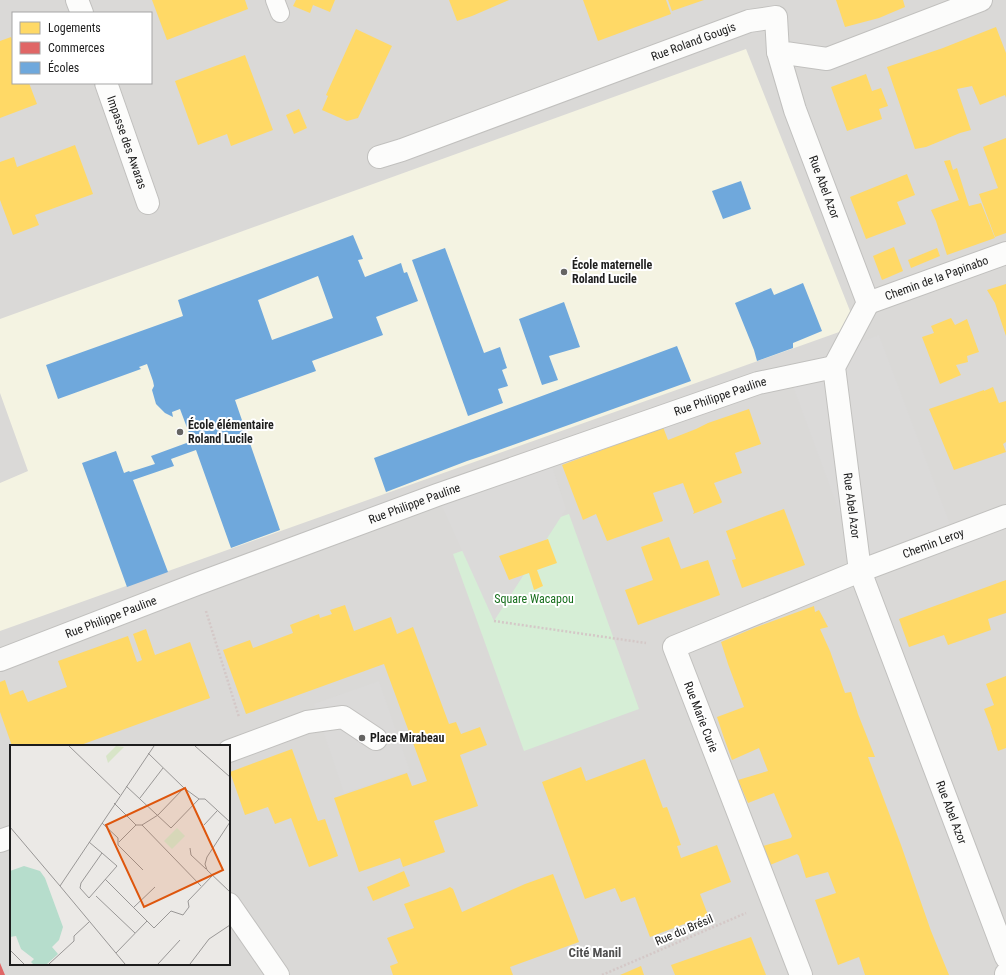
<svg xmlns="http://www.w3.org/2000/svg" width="1006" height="975" viewBox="0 0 1006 975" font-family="'Roboto Condensed',sans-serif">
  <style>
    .residential { fill: #dad9d7; fill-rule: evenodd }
    .education { fill: #f4f3e2 }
    .park { fill: #d6eed6 }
    .parking { fill: #dbdad9 }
    .homes { fill: #ffd966 }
    .shops { fill: #e06666 }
    .schools { fill: #6fa8dc; fill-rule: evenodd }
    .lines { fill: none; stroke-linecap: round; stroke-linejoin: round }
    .service-casing { stroke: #c1c0be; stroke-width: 20 }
    .minor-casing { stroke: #c1c0be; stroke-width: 24 }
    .tertiary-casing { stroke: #c1c0be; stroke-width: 24 }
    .path { stroke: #d4c8c7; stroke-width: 2.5; stroke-dasharray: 2 2; stroke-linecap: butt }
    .service { stroke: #fcfcfb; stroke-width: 18 }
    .minor { stroke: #fcfcfb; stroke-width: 22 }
    .tertiary { stroke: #fcfcfb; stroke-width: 22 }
    .poi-dot { fill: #656463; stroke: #fff; stroke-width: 1.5 }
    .labels { text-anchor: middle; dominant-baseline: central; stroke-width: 4; stroke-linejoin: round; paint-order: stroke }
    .street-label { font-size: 12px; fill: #1d1d1d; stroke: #fff }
    .poi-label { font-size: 12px; font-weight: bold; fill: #1d1d1d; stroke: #fff; text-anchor: start }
    .park-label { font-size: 12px; fill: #176f1d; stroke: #fff }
    .neighbourhood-label { font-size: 13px; font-weight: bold; fill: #505050; stroke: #fff }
    .inset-road { fill: none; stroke: #999796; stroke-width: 1 }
    .view { fill: #de560d; fill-opacity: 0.15; stroke: #de560d; stroke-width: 2 }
    .inset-edge { fill: none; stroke: #1d1d1d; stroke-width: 2 }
  </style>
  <rect width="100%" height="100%" fill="#ebe9e6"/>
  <path class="residential" d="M0 0H1006V975H0ZM13 13H151V83H13ZM11 746H229V964H11Z"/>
  <polygon class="education" points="746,49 856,326 0,631 0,483 28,471 0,393 0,319"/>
  <polygon class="park" points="569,514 639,709 524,751 453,554"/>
  <g class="parking">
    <polygon points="879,335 950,524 857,560 787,370"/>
    <polygon points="549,457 566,509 494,621 437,495"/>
    <polygon points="379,681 410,771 344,793 314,704"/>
  </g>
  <g class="homes">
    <polygon points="152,0 245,0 248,9 167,40"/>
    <polygon points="296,0 335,0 330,12 313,5 310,13 293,6"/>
    <polygon points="449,0 509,0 472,16 457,21"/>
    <polygon points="583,0 666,0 671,14 598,41"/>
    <polygon points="668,0 704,0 672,11"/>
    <polygon points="836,0 903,0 905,7 879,18 845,27"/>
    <polygon points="996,27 1006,53 1006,98 1005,95 980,105 972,86 957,89 971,130 960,133 926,147 915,149 887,67 943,48"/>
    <polygon points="356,29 392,46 358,118 347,121 322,110 328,96 326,95"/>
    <polygon points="11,37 13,42 13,83 29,83 37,104 0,118 0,41"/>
    <polygon points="245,55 273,130 231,146 227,134 198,145 175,81"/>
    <polygon points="866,74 872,91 881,88 888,106 879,109 882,119 847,131 831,87"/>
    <polygon points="299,109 307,128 294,134 286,115"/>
    <polygon points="1006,138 1006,233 995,237 979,194 998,188 983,147"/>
    <polygon points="75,145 93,194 35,215 39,225 13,235 0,200 0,162 14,157 17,167"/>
    <polygon points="950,160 953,170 957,168 969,206 981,203 995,238 947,255 936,221 931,210 959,200 944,161"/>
    <polygon points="907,174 915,195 897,202 906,224 866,239 850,197"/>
    <polygon points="894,247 903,271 882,280 873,256"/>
    <polygon points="937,248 940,256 911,268 908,260"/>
    <polygon points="1006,284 1006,336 995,303 987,290"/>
    <polygon points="951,318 955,325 967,319 979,352 967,356 968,362 956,365 961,375 940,384 922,337 934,333 931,326"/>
    <polygon points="993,387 999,403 1006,401 1006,442 1003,444 1006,452 954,470 929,409 984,390 984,391"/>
    <polygon points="749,409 761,444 735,453 742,473 714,483 722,502 721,503 693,514 694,512 683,483 653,493 663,521 607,541 596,514 583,520 562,465 663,427 668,440 696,429 708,423"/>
    <polygon points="784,509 805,565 742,588 732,560 736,559 726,531"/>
    <polygon points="669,537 681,569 708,560 720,595 638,625 625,590 653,580 641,547"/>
    <polygon points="548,539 557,563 537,570 543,586 534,590 529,573 509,580 499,556"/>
    <polygon points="1006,580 1006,613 988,619 991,630 948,645 944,635 909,647 899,619"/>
    <polygon points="345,605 354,631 391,617 397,634 413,627 449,724 456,722 461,734 480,727 487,745 460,755 478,806 434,821 445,852 403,867 400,858 359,872 334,798 407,773 412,786 427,781 384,664 246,714 223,650 250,640 253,648 293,633 290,625 319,614 320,618 332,614 330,610"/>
    <polygon points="814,606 815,612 819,610 828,627 820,629 830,651 845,693 851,692 858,714 875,757 868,757 901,845 931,931 949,975 865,975 859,957 838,965 815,900 836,893 828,872 806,878 799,856 797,854 770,865 763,846 791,838 792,836 774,793 748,803 738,780 768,771 759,748 732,760 724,738 717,717 744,707 728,664 721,642 754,628"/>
    <polygon points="146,629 155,655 190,642 210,698 78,746 12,746 0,712 0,682 5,680 10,695 23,690 28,702 67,687 58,661 128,636 137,662 142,660 133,634"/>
    <polygon points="1006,676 1006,748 998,751 991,730 992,730 984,709 994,705 986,684"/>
    <polygon points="292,749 318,821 325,819 338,856 309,867 291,818 275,824 268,807 245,815 230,772"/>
    <polygon points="645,759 663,808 667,807 681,845 677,846 681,858 717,845 731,882 700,894 708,915 650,937 635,897 621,902 615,888 585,899 542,782 581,767 586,781"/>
    <polygon points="404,871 410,886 373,901 367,887"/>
    <polygon points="553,874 579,942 510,967 513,975 393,975 390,966 398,963 387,938 414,928 404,904 446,889 450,887 453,889 462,912 525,884"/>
    <polygon points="751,937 766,975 675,975 671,965"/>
    <polygon points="641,966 644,975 620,975"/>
  </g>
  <polygon class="shops" points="0,963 5,975 0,975"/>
  <g class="schools">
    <polygon points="741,181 751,209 723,219 712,191"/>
    <path d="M353 235 363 259 358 260 365 277 401 263 404 273 407 272 418 301 376 317 383 335 312 361 316 371 235 400 280 530 231 548 196 450 171 459 174 466 133 480 168 572 127 587 82 463 116 451 124 473 129 471 130 472 155 464 151 456 192 441 180 409 172 412 173 417 165 413 156 404 152 390 154 386 153 381 147 364 139 367 141 369 58 399 46 365 183 316 178 300ZM318 276 333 318 272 340 258 300Z"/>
    <polygon points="445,248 484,353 500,347 507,368 502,370 508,386 498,389 503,403 468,416 412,260"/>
    <polygon points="803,283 822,331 793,343 793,348 757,361 754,350 735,303 771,288 774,295"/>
    <polygon points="564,302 580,347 549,356 558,380 542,385 519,319"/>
    <polygon points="677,346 691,381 482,456 467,461 386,492 374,458"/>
  </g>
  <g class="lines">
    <defs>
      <polyline id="service" points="275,0 280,13"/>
      <g id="minor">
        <polyline points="77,0 82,13"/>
        <path id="s1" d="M778 52 795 110 868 303 834 367 860 571 1006 957"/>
        <path id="s2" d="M106 83 148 203"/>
        <path id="s3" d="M379 157 402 150 749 21 776 17 778 52 827 59 981 0"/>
        <path id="s4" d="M868 303 1006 253"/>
        <path id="s5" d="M0 660 197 584 437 495 758 383 834 367"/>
        <polyline points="229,751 307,722 343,717 376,739"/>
        <path id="s6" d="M801 975 674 647 860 571 1006 516"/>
        <polyline points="1006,975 1006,974"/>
      </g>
      <g id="tertiary">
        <polyline points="0,841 11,837"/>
        <polyline points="229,904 278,975"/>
      </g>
    </defs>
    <use href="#service" class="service-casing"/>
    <use href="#minor" class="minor-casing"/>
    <use href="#tertiary" class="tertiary-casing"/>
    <g class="path">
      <polyline points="206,611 239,717"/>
      <polyline points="494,621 646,643"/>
      <polyline points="602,975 746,913"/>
    </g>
    <use href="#service" class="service"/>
    <use href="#minor" class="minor"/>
    <use href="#tertiary" class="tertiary"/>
  </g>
  <g class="poi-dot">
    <circle cx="564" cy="272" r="4"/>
    <circle cx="180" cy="432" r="4"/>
    <circle cx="362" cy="738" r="4"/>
  </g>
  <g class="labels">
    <g class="street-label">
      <text stroke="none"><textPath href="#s3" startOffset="335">Rue Roland Gougis</textPath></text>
      <text stroke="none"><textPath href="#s2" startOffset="63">Impasse des Awaras</textPath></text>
      <text stroke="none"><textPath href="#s1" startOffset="143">Rue Abel Azor</textPath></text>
      <text stroke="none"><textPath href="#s4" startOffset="73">Chemin de la Papinabo</textPath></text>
      <text stroke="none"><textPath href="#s5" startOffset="767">Rue Philippe Pauline</textPath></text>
      <text stroke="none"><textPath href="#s5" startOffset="443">Rue Philippe Pauline</textPath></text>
      <text stroke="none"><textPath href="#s1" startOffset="479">Rue Abel Azor</textPath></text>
      <text stroke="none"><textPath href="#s6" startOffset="631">Chemin Leroy</textPath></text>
      <text stroke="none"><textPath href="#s5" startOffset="119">Rue Philippe Pauline</textPath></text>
      <text transform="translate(701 717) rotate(69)">Rue Marie Curie</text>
      <text stroke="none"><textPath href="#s1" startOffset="803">Rue Abel Azor</textPath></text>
      <text transform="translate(684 930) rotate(-23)">Rue du Brésil</text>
    </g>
    <g class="poi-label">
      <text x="572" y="265">École maternelle<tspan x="572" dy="14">Roland Lucile</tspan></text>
      <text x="188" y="425">École élémentaire<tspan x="188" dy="14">Roland Lucile</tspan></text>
      <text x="370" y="738">Place Mirabeau</text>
    </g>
    <g class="park-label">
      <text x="534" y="599">Square Wacapou</text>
    </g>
    <g class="neighbourhood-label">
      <text x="595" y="952">Cité Manil</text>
    </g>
  </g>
  <g transform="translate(10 745)">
    <rect width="220" height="220" fill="#ebe9e6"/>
    <path d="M106 1 114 2 98 18 96 11Z" fill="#d8e5c8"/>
    <path d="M167 83 175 91 162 104 154 96Z" fill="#d6eed6"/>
    <path d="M14 121 30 126 35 133 53 182 49 195 42 202 48 209 37 219H23L21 217 24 214 11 204 6 191 0 192V126Z" fill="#b6ddcc"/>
    <path class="inset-road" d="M59 1 110 50M185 1 220 32M138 8 174 43 189 54M116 41 161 83 189 54H195L220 77M130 53 153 23M104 58 126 80M220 77 197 112 195 119 197 125 220 147M92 78 108 93V100L133 125M132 80 191 141M194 80 207 66M0 82 50 141M79 97 92 108 107 121 79 153 70 143 71 138 92 108M109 97 126 80H132L148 70 174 43M180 103 181 110 196 124M95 134 144 183 161 166 173 170 179 162 178 156 203 130M86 151 125 188M124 162 145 142M0 205 14 219M106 208 137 176M39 219 64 196V191L79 177M115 219 50 141 144 1M148 219 170 195M180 219 199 194 220 180"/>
    <path class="view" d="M175 43 213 125 134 162 96 80Z"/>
    <rect width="220" height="220" class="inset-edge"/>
  </g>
  <rect x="12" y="12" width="140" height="72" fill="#ffffff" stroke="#a5a5a5"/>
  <rect x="20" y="22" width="20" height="12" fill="#ffd966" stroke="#a5a5a5"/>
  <text x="48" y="32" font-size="12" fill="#1d1d1d">Logements</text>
  <rect x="20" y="42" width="20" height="12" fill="#e06666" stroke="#a5a5a5"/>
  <text x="48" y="52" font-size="12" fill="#1d1d1d">Commerces</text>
  <rect x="20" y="62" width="20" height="12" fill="#6fa8dc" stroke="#a5a5a5"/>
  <text x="48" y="72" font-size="12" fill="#1d1d1d">Écoles</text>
</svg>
